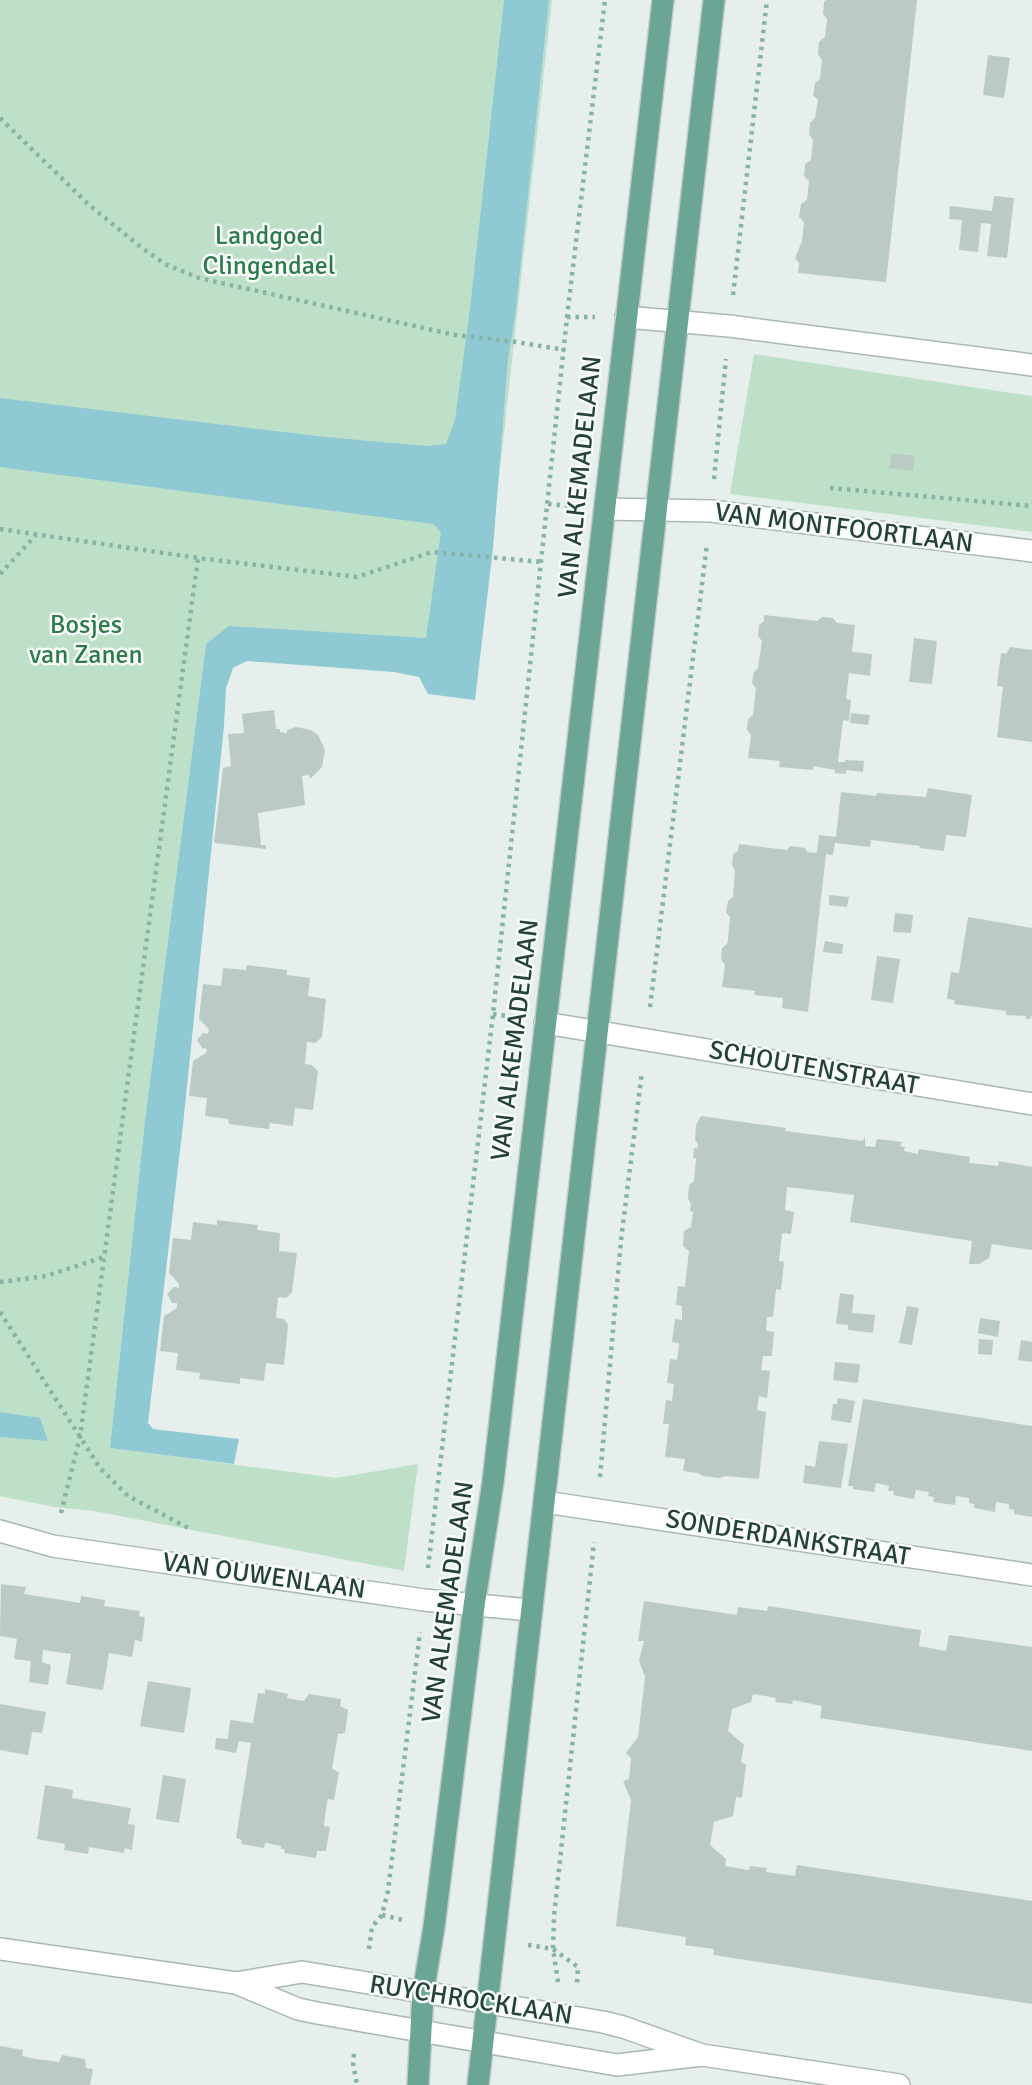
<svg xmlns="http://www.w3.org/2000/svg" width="1032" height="2085" viewBox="0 0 1032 2085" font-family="Signika,sans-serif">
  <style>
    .green { fill: #bfe0c8 }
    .water { fill: #8ec9d4 }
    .building { fill: #bbcac4 }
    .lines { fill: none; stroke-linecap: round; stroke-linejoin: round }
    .minor-casing { stroke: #a8b8b2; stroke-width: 24 }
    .major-casing { stroke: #c2cac8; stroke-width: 24 }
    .path { stroke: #86b3a5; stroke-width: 4.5; stroke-dasharray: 3.5 5; stroke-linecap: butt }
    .minor { stroke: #fff; stroke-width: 21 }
    .major { stroke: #6aa596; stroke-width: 21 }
    .labels { text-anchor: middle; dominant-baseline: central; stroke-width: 5; stroke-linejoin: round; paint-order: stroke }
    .park-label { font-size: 26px; fill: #2d7a4b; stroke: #f7fbf9 }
    .street-label { font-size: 26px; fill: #24423a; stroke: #f7fbf9 }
  </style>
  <rect width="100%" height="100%" fill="#e6efeb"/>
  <g class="green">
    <polygon points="0,0 552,0 497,496 433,602 427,638 206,644 145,1120 110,1448 336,1478 418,1464 404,1571 94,1511 54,1507 0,1496"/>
    <polygon points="754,354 1032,396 1032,532 730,494"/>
  </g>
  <g class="water">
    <polygon points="504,0 549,0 515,317 508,359 493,548 475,700 428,694 419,677 394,672 247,661 233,668 226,688 224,726 183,1125 148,1423 153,1429 239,1439 234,1464 110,1448 145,1120 206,644 229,626 426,638 441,532 433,524 0,467 0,398 326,437 426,446 446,444 455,420 470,309"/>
    <polygon points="0,1412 40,1418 48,1441 0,1437"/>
  </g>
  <g class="building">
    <polygon points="826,0 917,0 886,282 798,273 799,263 795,258 802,241 804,222 799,217 801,204 807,200 809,181 804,176 805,164 811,160 813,140 809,135 810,123 815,118 818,100 813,95 815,83 820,79 822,60 818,54 819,42 825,37 827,19 823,14 824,2"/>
    <polygon points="988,55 1010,58 1004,98 983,95"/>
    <polygon points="994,196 1014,198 1007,258 987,256 991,224 981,223 978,252 959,250 962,220 949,219 950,206 992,211"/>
    <polygon points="892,453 915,456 913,471 889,468"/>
    <polygon points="764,615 817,621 822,617 833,618 837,623 855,625 852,652 872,654 870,676 849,673 846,699 851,700 849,721 843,720 838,762 845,762 845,760 864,761 863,772 846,770 846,774 835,773 835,770 814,766 813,770 779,767 780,761 748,758 751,735 747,730 748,719 753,715 756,688 752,683 754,672 758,668 762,641 758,636 759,625 764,621"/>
    <polygon points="914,638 937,641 932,684 909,682"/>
    <polygon points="1010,647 1032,650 1032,742 997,737 1003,687 997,686 1001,653 1006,654"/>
    <polygon points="274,710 276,729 280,729 280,732 287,733 287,730 296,727 311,730 318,735 325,750 322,767 310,779 309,775 302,776 305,805 258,813 261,845 266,845 266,849 214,843 223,768 231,766 228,734 244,733 242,714"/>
    <polygon points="851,713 870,715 868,725 850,723"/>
    <polygon points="928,788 972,795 966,837 946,835 944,851 919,848 920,846 871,840 870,847 835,843 833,855 826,854 808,1012 782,1008 783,998 754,995 755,991 722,987 725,965 721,959 722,948 727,944 728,940 730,917 726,912 728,901 733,897 735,871 732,865 733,854 738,851 739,844 787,850 790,846 805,848 807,852 817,853 819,835 836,837 841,792 876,796 877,793 926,797"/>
    <polygon points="829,895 849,897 847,907 829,905"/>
    <polygon points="895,913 913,915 911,933 893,932"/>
    <polygon points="968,917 1032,928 1032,1015 1030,1019 1026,1019 1026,1016 1006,1015 1006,1011 954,1004 955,1000 947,999 951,972 959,973"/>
    <polygon points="825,941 843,944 842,954 823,952"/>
    <polygon points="877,956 900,959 893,1003 871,1000"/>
    <polygon points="247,965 287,970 287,975 310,978 308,996 326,999 322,1037 315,1043 307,1042 305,1064 312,1065 318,1071 313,1110 295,1108 293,1126 270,1123 269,1129 229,1124 228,1119 205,1116 207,1098 189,1096 193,1061 206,1053 207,1049 202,1048 197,1040 203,1033 208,1034 209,1029 199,1019 203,984 221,986 223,968 246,970"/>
    <polygon points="701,1116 786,1128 785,1131 863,1141 865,1136 865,1146 875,1147 877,1139 902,1142 900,1146 905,1147 904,1151 918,1154 919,1149 970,1157 969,1163 998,1166 999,1161 1032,1167 1032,1250 992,1244 989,1258 979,1264 969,1264 972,1241 850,1222 854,1195 787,1187 785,1210 794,1212 791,1234 782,1233 779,1261 784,1262 781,1290 776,1289 773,1317 767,1317 766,1331 774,1332 772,1356 763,1356 761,1370 770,1371 767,1398 759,1396 757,1410 766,1412 759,1479 725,1476 719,1478 703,1476 698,1473 683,1471 685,1459 665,1457 669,1424 663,1424 666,1400 672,1401 674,1384 667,1383 670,1359 677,1360 679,1345 679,1343 672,1342 675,1319 682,1320 682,1306 676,1305 678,1286 685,1287 689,1251 683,1246 684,1231 691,1227 693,1212 690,1211 691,1204 688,1199 689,1185 694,1181 696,1158 693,1158 694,1148 697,1149 698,1144 695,1140 696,1125"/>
    <polygon points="217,1220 258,1225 257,1230 280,1233 279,1251 297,1253 292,1292 286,1298 278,1297 276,1318 284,1319 288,1325 284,1365 266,1363 264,1381 240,1378 240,1384 199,1379 200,1373 176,1370 178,1353 160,1351 164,1316 177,1308 177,1303 172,1303 167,1294 174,1287 179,1288 179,1284 169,1273 173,1238 191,1240 193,1222 217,1225"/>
    <polygon points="840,1293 854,1295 852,1313 875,1315 873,1333 848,1330 848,1325 836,1324"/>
    <polygon points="907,1306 919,1308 912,1345 899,1343"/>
    <polygon points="980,1318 1000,1321 998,1337 978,1333"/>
    <polygon points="979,1339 993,1340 992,1355 978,1354"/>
    <polygon points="1021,1340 1032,1342 1032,1362 1018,1360"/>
    <polygon points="835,1362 860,1364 858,1383 833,1380"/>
    <polygon points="838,1398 855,1401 851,1423 831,1420 833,1404 837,1404"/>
    <polygon points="863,1399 1032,1426 1032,1517 1014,1514 1014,1510 1009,1509 1009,1504 996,1502 995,1512 974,1508 974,1504 969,1503 969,1498 956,1496 955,1505 933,1502 934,1497 928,1496 929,1492 916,1490 914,1499 893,1495 894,1491 888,1491 889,1486 876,1483 874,1492 853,1489 853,1486 848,1486"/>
    <polygon points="819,1441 848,1444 841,1488 803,1483 805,1465 815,1467"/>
    <polygon points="1,1584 26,1587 24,1594 80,1603 81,1596 105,1600 104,1606 140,1611 139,1616 145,1617 142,1642 135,1640 132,1657 109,1653 103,1690 66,1684 71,1654 43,1650 42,1662 51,1665 48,1685 29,1682 31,1661 14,1659 17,1639 0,1636"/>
    <polygon points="644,1601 737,1615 738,1607 767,1611 768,1606 906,1628 921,1630 919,1646 946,1651 949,1635 1032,1647 1032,1751 820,1718 822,1706 793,1700 792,1704 775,1702 776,1698 753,1694 751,1702 732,1709 728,1731 744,1745 741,1762 746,1765 742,1798 736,1797 733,1816 714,1822 710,1845 726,1859 725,1866 749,1870 750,1866 767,1868 766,1872 795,1876 797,1865 1032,1901 1032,2004 713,1955 714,1949 685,1945 686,1937 616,1926 631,1800 623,1781 629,1779 631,1758 626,1753 638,1737 645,1677 639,1661 644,1641 638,1641"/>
    <polygon points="148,1681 191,1688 184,1733 140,1726"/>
    <polygon points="265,1689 288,1694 287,1698 304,1701 309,1694 341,1699 340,1706 348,1710 345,1733 338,1734 332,1769 339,1772 334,1800 328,1799 327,1802 324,1824 324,1826 330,1827 326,1851 317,1851 316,1858 284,1853 285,1849 281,1849 281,1846 265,1843 264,1848 241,1844 242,1840 236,1838 251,1743 239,1741 236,1753 215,1749 216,1738 228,1739 230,1720 253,1723 258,1693 265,1694"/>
    <polygon points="0,1704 46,1712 42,1733 32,1732 28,1755 0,1750"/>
    <polygon points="163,1775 186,1779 179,1823 156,1819"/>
    <polygon points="45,1785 73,1790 72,1798 131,1808 128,1824 135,1825 132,1850 125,1848 124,1853 89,1847 88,1854 64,1850 65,1844 37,1839"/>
    <polygon points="0,2046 23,2050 22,2056 36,2059 59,2062 62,2055 85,2059 86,2068 93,2069 90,2085 0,2085"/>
  </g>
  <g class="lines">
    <defs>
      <g id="minor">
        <polyline points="626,317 729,326 1032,365"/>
        <polyline points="605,509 711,511 1032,551"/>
        <polyline points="545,1023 1032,1104"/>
        <polyline points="545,1502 1032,1575"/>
        <polyline points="0,1531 53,1546 424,1600 530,1610"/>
        <polyline points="0,1949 236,1983 298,2009 317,2013 617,2065 702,2055"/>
        <polyline points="236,1983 302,1972 603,2022 623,2027 702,2055 899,2085"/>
      </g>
      <g id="major">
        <polyline points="418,2085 423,1993 434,1927 474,1606 493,1482 663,0"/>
        <polyline points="478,2085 714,0"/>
      </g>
    </defs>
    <use href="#minor" class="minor-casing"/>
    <use href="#major" class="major-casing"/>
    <g class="path">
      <polyline points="0,118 88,204 142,248 165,264 199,278 455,335 516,342 565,350"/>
      <polyline points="733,295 767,0"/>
      <polyline points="567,317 595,317"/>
      <polyline points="714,479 726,359"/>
      <polyline points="830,488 1032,506"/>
      <polyline points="548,504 572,506"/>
      <polyline points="0,529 198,558 357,577 432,552 542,562"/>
      <polyline points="0,574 36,535"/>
      <polyline points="650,1007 707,544"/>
      <polyline points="493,1014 513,1017"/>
      <polyline points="0,1282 46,1276 104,1257"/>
      <polyline points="0,1312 100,1468 128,1496 190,1529"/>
      <polyline points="600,1477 621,1240 642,1072"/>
      <polyline points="61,1513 80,1437 198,558"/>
      <polyline points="428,1568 493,1014 567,317 605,0"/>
      <polyline points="382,1915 403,1920"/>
      <polyline points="528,1945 553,1949 578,1967 577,1983"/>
      <polyline points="369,1949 372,1927 382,1915 388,1891 420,1632"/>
      <polyline points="558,1982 553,1949 554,1916 594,1542"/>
      <polyline points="354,2054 353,2063 357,2085"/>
    </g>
    <use href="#minor" class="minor"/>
    <use href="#major" class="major"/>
  </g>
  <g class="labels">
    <g class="park-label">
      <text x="269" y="236">Landgoed<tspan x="269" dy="30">Clingendael</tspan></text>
      <text x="86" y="625">Bosjes<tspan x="86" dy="30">van Zanen</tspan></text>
    </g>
    <g class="street-label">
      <text transform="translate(580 477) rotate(-84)">VAN ALKEMADELAAN</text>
      <text transform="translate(844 528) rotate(7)">VAN MONTFOORTLAAN</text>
      <text transform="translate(515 1040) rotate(-83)">VAN ALKEMADELAAN</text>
      <text transform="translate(814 1068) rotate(10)">SCHOUTENSTRAAT</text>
      <text transform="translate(788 1538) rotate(9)">SONDERDANKSTRAAT</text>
      <text transform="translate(264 1576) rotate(8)">VAN OUWENLAAN</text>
      <text transform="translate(448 1602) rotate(-82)">VAN ALKEMADELAAN</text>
      <text transform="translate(471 2000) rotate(9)">RUYCHROCKLAAN</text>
    </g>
  </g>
</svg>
